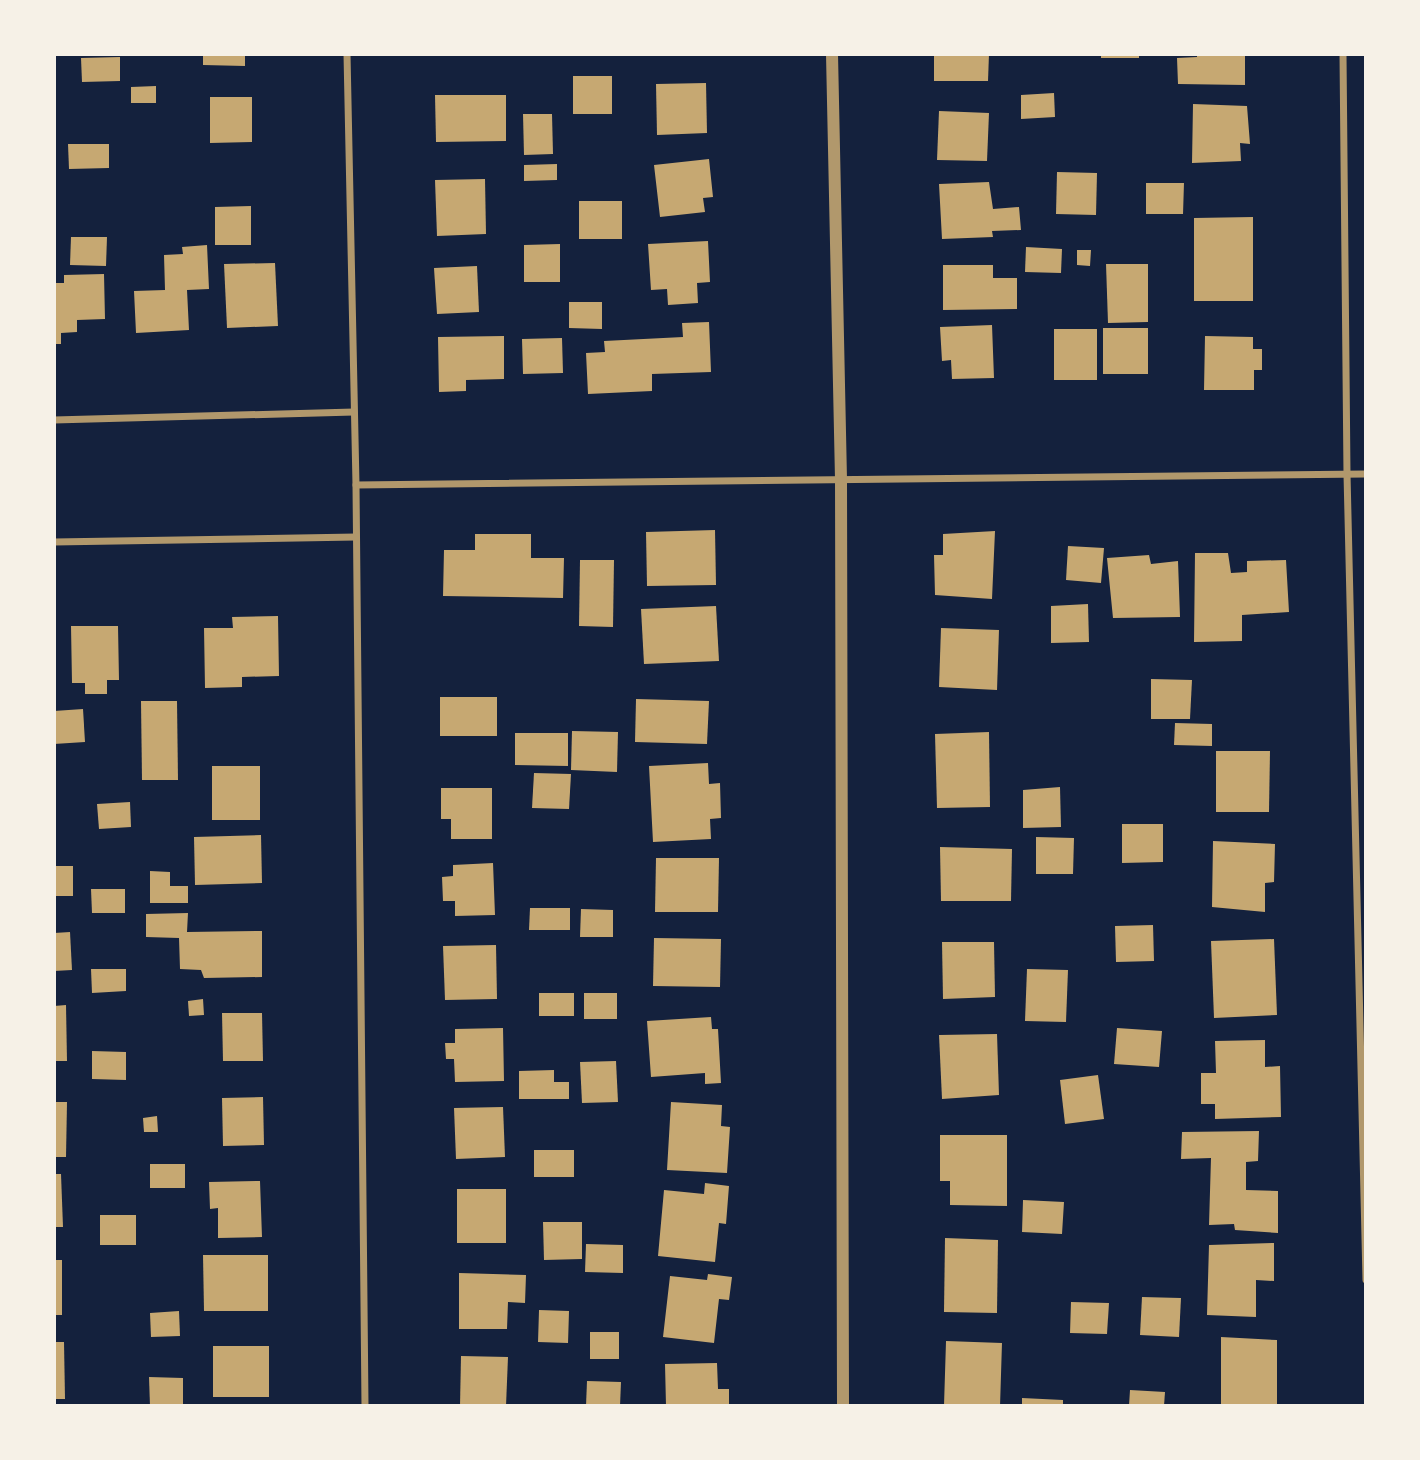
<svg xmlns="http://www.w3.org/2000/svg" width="1420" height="1460" viewBox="0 0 1420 1460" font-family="Manrope,sans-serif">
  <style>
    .building { fill: #c6a872 }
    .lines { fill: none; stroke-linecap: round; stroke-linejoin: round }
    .minor { stroke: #b1986c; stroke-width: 7 }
    .tertiary { stroke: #b1986c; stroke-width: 12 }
  </style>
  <rect width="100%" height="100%" fill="#14213d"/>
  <g class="building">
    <polygon points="203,54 245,54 245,66 203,65"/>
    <polygon points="934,54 989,54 988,81 934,81"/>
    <rect x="1101" y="54" width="38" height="4"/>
    <polygon points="1197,54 1245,54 1245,85 1178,84 1177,58 1197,57"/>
    <polygon points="120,57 120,81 82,82 81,58"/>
    <rect x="573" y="76" width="39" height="38"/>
    <polygon points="706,83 707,133 657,135 656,84"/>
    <polygon points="156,86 156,103 131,103 131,87"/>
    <polygon points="1054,93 1055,117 1021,119 1021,95"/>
    <polygon points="435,95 506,95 506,141 436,142"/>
    <polygon points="210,97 252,97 252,142 210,143"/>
    <polygon points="1193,104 1247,106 1250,144 1240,143 1241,161 1192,163"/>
    <polygon points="939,111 989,113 987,161 937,160"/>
    <polygon points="523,114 552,114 553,154 524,155"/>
    <polygon points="68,144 109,144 109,168 69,169"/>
    <polygon points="709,159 713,197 703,198 705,212 660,217 654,165"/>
    <polygon points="557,164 557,180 524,181 524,165"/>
    <polygon points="1057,172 1097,173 1096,215 1056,214"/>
    <polygon points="485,179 486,234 437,236 435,180"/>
    <polygon points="989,182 993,209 1019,207 1021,230 992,231 993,237 942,239 939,184"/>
    <polygon points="1146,183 1184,183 1183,214 1146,214"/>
    <rect x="579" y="201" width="43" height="38"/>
    <polygon points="251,206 251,245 215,245 215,207"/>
    <polygon points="1253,217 1253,301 1194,301 1194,218"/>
    <polygon points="71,237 107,237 106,266 70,265"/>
    <polygon points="708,241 710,282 697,283 698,303 668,305 667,289 651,290 648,244"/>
    <polygon points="560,244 560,282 524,282 524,245"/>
    <polygon points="207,245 209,289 187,290 189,330 136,333 134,291 165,290 164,255 183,254 182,247"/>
    <polygon points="1026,247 1062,249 1061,273 1025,272"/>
    <polygon points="1077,250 1091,250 1090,266 1077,265"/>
    <polygon points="275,263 278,326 227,328 224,264"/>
    <polygon points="1106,264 1148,264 1148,322 1108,323"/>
    <polygon points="943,265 993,265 993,278 1017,278 1017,309 943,310"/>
    <polygon points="477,266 479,312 437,314 434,268"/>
    <polygon points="104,274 105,319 77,320 77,332 61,333 61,344 54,344 54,283 64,283 64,275"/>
    <polygon points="569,302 602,302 602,329 569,328"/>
    <polygon points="709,322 711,372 652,374 652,391 588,394 586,353 605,352 604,341 683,337 682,323"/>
    <polygon points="992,325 994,378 952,379 951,360 942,361 940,327"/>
    <rect x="1103" y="328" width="45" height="46"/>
    <rect x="1054" y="329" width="43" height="51"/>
    <polygon points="504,336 504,379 466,380 466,391 439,392 438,337"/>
    <polygon points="1205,336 1253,337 1253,349 1262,349 1262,370 1254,370 1254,390 1204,390"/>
    <polygon points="562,338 563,373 523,374 522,339"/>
    <polygon points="715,530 716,585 647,586 646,532"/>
    <polygon points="995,531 992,599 935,595 934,555 943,555 943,534"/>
    <polygon points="475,534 531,534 531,558 564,558 563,598 443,596 444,550 475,550"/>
    <polygon points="1068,546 1104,548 1101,583 1066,580"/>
    <polygon points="1195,553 1228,553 1231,573 1247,572 1247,561 1286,560 1289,612 1242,615 1242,641 1194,642"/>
    <polygon points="1149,555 1151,564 1178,561 1180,617 1113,618 1107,558"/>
    <polygon points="580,560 614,560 613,627 579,626"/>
    <polygon points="1088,604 1089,642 1051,643 1051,606"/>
    <polygon points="716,606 719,661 644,664 641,609"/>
    <polygon points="278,616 279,676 242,677 242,687 205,688 204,628 233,628 232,617"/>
    <polygon points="71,626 118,626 119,680 107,680 107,694 85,694 85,683 72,683"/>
    <polygon points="941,628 999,630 997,690 939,687"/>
    <polygon points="1151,679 1192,680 1190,719 1151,719"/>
    <rect x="440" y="697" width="57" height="39"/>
    <polygon points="636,699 709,701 707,744 635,742"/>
    <polygon points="141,701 177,701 178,780 142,780"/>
    <polygon points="83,709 85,742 54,744 54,711"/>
    <polygon points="1175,723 1212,724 1212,746 1174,745"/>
    <polygon points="572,731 618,732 617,772 571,770"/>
    <polygon points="989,732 990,807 937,808 935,734"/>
    <polygon points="515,733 568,733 568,766 515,765"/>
    <polygon points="1216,751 1270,751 1269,812 1216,812"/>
    <polygon points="708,763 709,784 720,783 721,818 710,819 711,839 653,842 649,766"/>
    <rect x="212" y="766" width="48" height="54"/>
    <polygon points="534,773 571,774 569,809 532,808"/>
    <polygon points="1060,787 1061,827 1023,828 1023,790"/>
    <polygon points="441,788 492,788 492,839 451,839 451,819 441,819"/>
    <polygon points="130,802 131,827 99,829 97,804"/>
    <polygon points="1122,824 1163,824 1163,862 1122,863"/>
    <polygon points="261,835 262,883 195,885 194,837"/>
    <polygon points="1036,837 1074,838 1073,874 1036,874"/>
    <polygon points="1213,841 1275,844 1274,882 1265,883 1265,912 1212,907"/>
    <polygon points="940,847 1012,849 1011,901 941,901"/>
    <polygon points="656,858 719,858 718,912 655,912"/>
    <polygon points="493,863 495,915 455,916 455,901 443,901 442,877 453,876 453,865"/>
    <rect x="54" y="866" width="19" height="30"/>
    <polygon points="150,871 170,872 170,886 188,886 188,903 150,903"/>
    <polygon points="91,889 125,889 125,913 92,913"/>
    <polygon points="530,908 570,908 570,930 529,930"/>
    <polygon points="581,909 613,910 613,937 580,937"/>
    <polygon points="188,913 187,932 262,931 262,977 204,978 201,970 180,969 179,938 146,937 146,914"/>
    <polygon points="1153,925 1154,961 1116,962 1115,926"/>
    <polygon points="70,932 72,970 54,971 54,933"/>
    <polygon points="654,938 721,939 720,987 653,986"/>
    <polygon points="1274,939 1277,1015 1214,1018 1211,941"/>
    <polygon points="942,942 994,942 995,997 943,999"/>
    <polygon points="496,945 497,999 445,1000 443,946"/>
    <polygon points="91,969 126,969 126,991 92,993"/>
    <polygon points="1027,969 1068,970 1066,1022 1025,1021"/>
    <rect x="539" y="993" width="35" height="23"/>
    <rect x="584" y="993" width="33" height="26"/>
    <polygon points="203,999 204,1015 189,1016 188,1001"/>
    <polygon points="66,1005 67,1061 54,1061 54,1006"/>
    <polygon points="222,1013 262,1013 263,1061 223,1061"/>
    <polygon points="711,1017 712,1029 718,1029 721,1083 705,1084 705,1073 651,1077 647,1021"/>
    <polygon points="503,1028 504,1081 455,1082 454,1059 446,1059 445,1043 455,1043 455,1029"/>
    <polygon points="1117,1028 1162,1031 1159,1067 1114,1064"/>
    <polygon points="997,1034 999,1095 942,1099 939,1035"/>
    <polygon points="1265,1040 1265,1067 1280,1066 1281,1117 1215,1119 1215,1104 1201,1104 1201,1073 1216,1073 1215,1041"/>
    <polygon points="92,1051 126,1052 126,1080 92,1079"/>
    <polygon points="616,1061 618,1102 582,1103 580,1062"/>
    <polygon points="554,1070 554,1082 569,1082 569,1099 519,1099 519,1071"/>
    <polygon points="1098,1075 1104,1119 1065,1124 1060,1080"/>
    <polygon points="263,1097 264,1145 223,1146 222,1098"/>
    <polygon points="54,1102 67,1102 66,1157 54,1157"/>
    <polygon points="671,1102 722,1105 721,1126 730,1127 727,1173 667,1170"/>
    <polygon points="503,1107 505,1157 456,1159 454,1108"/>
    <polygon points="157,1116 158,1132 144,1132 143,1118"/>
    <polygon points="1259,1131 1258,1161 1246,1162 1246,1190 1278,1191 1278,1233 1235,1230 1234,1224 1209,1225 1211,1158 1181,1159 1182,1132"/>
    <polygon points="940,1135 1007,1135 1007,1206 950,1205 950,1181 940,1181"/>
    <rect x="534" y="1150" width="40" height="27"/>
    <rect x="150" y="1164" width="35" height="24"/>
    <polygon points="54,1174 61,1174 63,1227 54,1227"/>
    <polygon points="260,1181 262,1237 218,1238 218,1208 210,1209 209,1182"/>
    <polygon points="705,1183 729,1186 726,1224 719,1223 715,1262 658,1256 664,1190 704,1194"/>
    <rect x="457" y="1189" width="49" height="54"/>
    <polygon points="1023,1200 1064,1202 1062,1234 1022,1232"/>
    <rect x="100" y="1215" width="36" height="30"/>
    <polygon points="543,1222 582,1222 582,1259 544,1260"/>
    <polygon points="945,1238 998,1240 997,1313 944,1312"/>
    <polygon points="1274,1243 1274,1281 1256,1280 1256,1317 1207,1315 1209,1245"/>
    <polygon points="586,1244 623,1245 623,1273 585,1272"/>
    <polygon points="203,1255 268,1255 268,1311 204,1311"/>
    <rect x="54" y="1260" width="8" height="55"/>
    <polygon points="459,1273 526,1275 525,1303 508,1302 507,1329 459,1329"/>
    <polygon points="708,1274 732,1277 729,1300 719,1299 714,1343 663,1337 670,1276 707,1280"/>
    <polygon points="1142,1297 1181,1298 1179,1337 1140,1335"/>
    <polygon points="1071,1302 1109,1303 1107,1334 1070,1333"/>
    <polygon points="539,1310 569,1311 568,1343 538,1342"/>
    <polygon points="179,1311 180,1336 151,1337 150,1313"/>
    <rect x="590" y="1332" width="29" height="27"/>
    <polygon points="1221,1337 1277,1340 1277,1406 1221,1406"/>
    <polygon points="946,1341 1002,1343 1000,1406 944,1406"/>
    <polygon points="54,1342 64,1342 65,1399 54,1399"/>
    <rect x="213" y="1346" width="56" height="51"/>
    <polygon points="461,1356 508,1357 506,1406 460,1406"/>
    <polygon points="717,1363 718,1389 729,1389 729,1406 666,1406 665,1364"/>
    <polygon points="149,1377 183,1378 183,1406 150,1406"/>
    <polygon points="587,1381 621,1382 620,1406 586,1406"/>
    <polygon points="1130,1390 1165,1392 1164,1406 1129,1406"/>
    <polygon points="1022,1398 1063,1400 1063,1406 1022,1406"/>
  </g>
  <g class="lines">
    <g class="minor">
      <polyline points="347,54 356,485 365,1406"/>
      <polyline points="1343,54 1347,474 1366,1280"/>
      <polyline points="54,420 354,412"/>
      <polyline points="356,485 1366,474"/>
      <polyline points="54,542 356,537"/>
    </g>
    <polyline class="tertiary" points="832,54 841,479 843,1406"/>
  </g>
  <rect width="1420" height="1460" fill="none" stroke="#f6f1e7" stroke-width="112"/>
</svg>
